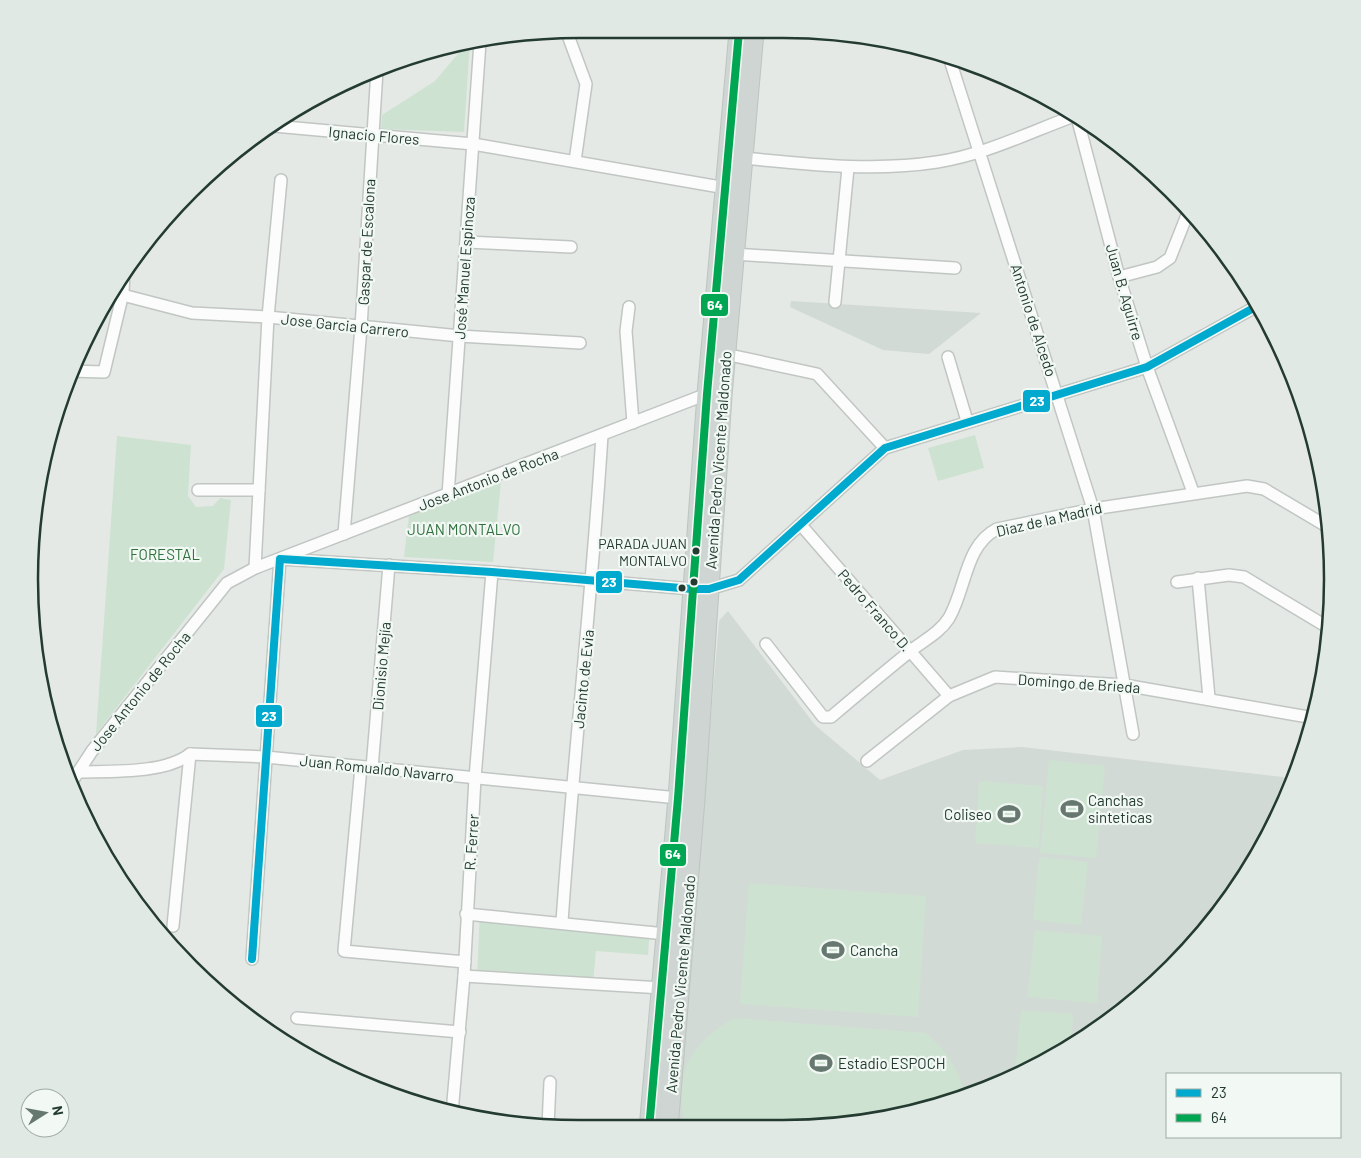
<svg xmlns="http://www.w3.org/2000/svg" width="1361" height="1158" viewBox="0 0 1361 1158" font-family="Barlow,sans-serif">
  <style>
    .built { fill: #d2dad5 }
    .green { fill: #cee2d1 }
    .lines { fill: none; stroke-linecap: round; stroke-linejoin: round }
    .street-casing { stroke: #c1c6c3; stroke-width: 14 }
    .primary-casing { stroke: #bdc5c1; stroke-width: 21 }
    .street { stroke: #fbfcfb; stroke-width: 11 }
    .primary { stroke: #ced5d2; stroke-width: 19 }
    .bus-1-casing { stroke: #f2f8f4; stroke-width: 11 }
    .bus-2-casing { stroke: #f2f8f4; stroke-width: 11 }
    .bus-1 { stroke: #00a9ce; stroke-width: 8 }
    .bus-2 { stroke: #00a651; stroke-width: 8 }
    .bus-dot { fill: #233b31; stroke: #f2f8f4; stroke-width: 2 }
    .labels { text-anchor: middle; dominant-baseline: central; stroke-width: 4.5; stroke-linejoin: round; paint-order: stroke }
    .bus-label { font-size: 14px; fill: #233b31; stroke: #f2f8f4; text-anchor: end }
    .street-label { font-size: 15px; fill: #233b31; stroke: #f2f8f4 }
    .park-label { font-size: 15px; fill: #2f703d; stroke: #f2f8f4 }
    .poi-label { font-size: 15px; fill: #233b31; stroke: #f2f8f4; text-anchor: start }
    .rim { fill: none; stroke: #233b31; stroke-width: 2.5 }
    .line-badge { stroke: #f2f8f4; stroke-width: 2 }
    .badge-label { font-size: 14px; text-anchor: middle; font-weight: bold; fill: #fff }
  </style>
  <rect width="100%" height="100%" fill="#e4e9e6"/>
  <g class="built">
    <polygon points="791,301 981,313 929,354 883,350 790,307"/>
    <polygon points="728,611 815,725 880,780 963,750 1022,747 1292,778 1276,822 1219,914 1145,993 1057,1055 959,1100 818,1128 676,1129 719,621"/>
  </g>
  <g class="green">
    <polygon points="467,43 470,43 464,132 381,129 382,115 435,81"/>
    <polygon points="975,435 984,468 938,481 928,448"/>
    <polygon points="117,436 191,445 188,496 196,507 213,506 220,498 231,500 224,569 96,734"/>
    <polygon points="501,482 493,562 404,557 409,515"/>
    <polygon points="1049,760 1105,766 1096,858 1040,853"/>
    <polygon points="979,781 1043,786 1039,848 975,843"/>
    <polygon points="1039,857 1088,862 1081,925 1033,920"/>
    <polygon points="749,883 926,896 918,1017 740,1004"/>
    <polygon points="480,911 650,926 648,955 596,951 593,983 477,975"/>
    <polygon points="1035,930 1102,936 1097,1003 1027,997"/>
    <polygon points="1021,1010 1073,1014 1071,1046 1057,1055 1015,1074"/>
    <path d="M734 1018 926 1033C949 1054 958 1067 965 1097L818 1128 686 1129C673 1075 687 1046 734 1018Z"/>
  </g>
  <g class="lines">
    <defs>
      <g id="street">
        <polyline points="566,30 586,84 575,161"/>
        <polyline points="949,57 1093,509 1133,734"/>
        <polyline points="1077,117 1119,277 1147,367 1193,492"/>
        <polyline points="274,126 473,144 726,188"/>
        <path d="M743 158C808 164 872 172 937 162 984 155 1030 132 1074 116"/>
        <polyline points="466,242 571,247"/>
        <polyline points="734,254 955,268"/>
        <polyline points="1119,277 1157,267 1170,258 1189,210"/>
        <polyline points="111,292 192,313 268,317 460,336 580,343"/>
        <polyline points="835,302 848,168"/>
        <polyline points="629,307 626,331 633,423"/>
        <polyline points="725,354 817,374 885,448"/>
        <polyline points="948,357 967,421"/>
        <polyline points="70,371 104,372 123,293 124,270"/>
        <polyline points="198,490 259,490"/>
        <polyline points="448,495 480,42"/>
        <polyline points="801,525 949,696"/>
        <polyline points="344,534 361,327 377,70"/>
        <polyline points="255,568 268,317 281,180"/>
        <polyline points="1198,578 1209,698"/>
        <polyline points="1177,582 1229,575 1244,577 1329,628"/>
        <path d="M766 644 823 717H831C857 695 882 674 908 653 922 641 939 634 949 618 966 589 965 545 997 529L1093 509 1247 486 1264 489 1328 527"/>
        <polyline points="867,761 949,696 995,677 1124,685 1314,718"/>
        <polyline points="361,767 344,951 465,962"/>
        <polyline points="372,768 389,565"/>
        <path d="M78 772C110 771 165 774 190 754L266 757 678 798"/>
        <polyline points="71,783 92,751 227,583 255,568 707,394"/>
        <polyline points="466,914 666,934"/>
        <path d="M562 922C573 760 592 598 602 435"/>
        <polyline points="173,926 190,754"/>
        <polyline points="252,959 280,559 492,572 692,589 709,589 739,580 885,448 1147,367 1259,305"/>
        <polyline points="464,976 662,988"/>
        <polyline points="297,1018 460,1032"/>
        <polyline points="452,1113 464,976 475,778 492,572"/>
        <polyline points="548,1126 550,1082"/>
      </g>
      <g id="primary">
        <polyline points="649,1129 678,798 707,394 739,31"/>
        <polyline points="668,1129 695,799 722,396 754,32"/>
      </g>
    </defs>
    <use href="#street" class="street-casing"/>
    <use href="#primary" class="primary-casing"/>
    <use href="#street" class="street"/>
    <use href="#primary" class="primary"/>
    <defs>
      <polyline id="bus-1" points="252,959 280,559 492,572 692,589 709,589 739,580 885,448 1147,367 1259,305"/>
      <polyline id="bus-2" points="649,1129 678,798 707,394 739,31"/>
    </defs>
    <use href="#bus-1" class="bus-1-casing"/>
    <use href="#bus-2" class="bus-2-casing"/>
    <use href="#bus-1" class="bus-1"/>
    <use href="#bus-2" class="bus-2"/>
  </g>
  <defs>
    <symbol id="stadium-bare" viewBox="-9 -9 18 18"><path d="M0-5a6.5 5 0 1 0 0 10a6.5 5 0 1 0 0-10ZM-3.5-1.8h7v3.6h-7Z" fill="#677870" stroke="#f2f8f4" stroke-width="2.5" paint-order="stroke"/></symbol>
  </defs>
  <g fill-rule="evenodd">
    <use href="#stadium-bare" x="1056" y="793" width="32" height="32"/>
    <use href="#stadium-bare" x="993" y="798" width="32" height="32"/>
    <use href="#stadium-bare" x="817" y="934" width="32" height="32"/>
    <use href="#stadium-bare" x="805" y="1047" width="32" height="32"/>
  </g>
  <g class="bus-dot">
    <circle cx="696" cy="551" r="4.5"/>
    <circle cx="694" cy="582" r="4.5"/>
    <circle cx="682" cy="588" r="4.5"/>
  </g>
  <g class="labels">
    <g class="bus-label">
      <text x="687" y="543">PARADA JUAN<tspan x="687" dy="17">MONTALVO</tspan></text>
    </g>
    <g class="street-label">
      <text transform="translate(374 135) rotate(5)">Ignacio Flores</text>
      <text transform="translate(366 242) rotate(-87)">Gaspar de Escalona</text>
      <text transform="translate(464 268) rotate(-86)">José Manuel Espinoza</text>
      <text transform="translate(1125 292) rotate(74)">Juan B. Aguirre</text>
      <text transform="translate(1034 320) rotate(72)">Antonio de Alcedo</text>
      <text transform="translate(345 325) rotate(6)">Jose Garcia Carrero</text>
      <text transform="translate(718 460) rotate(-86)">Avenida Pedro Vicente Maldonado</text>
      <text transform="translate(488 479) rotate(-21)">Jose Antonio de Rocha</text>
      <text transform="translate(1049 519) rotate(-13)">Diaz de la Madrid</text>
      <text transform="translate(875 610) rotate(49)">Pedro Franco D.</text>
      <text transform="translate(381 666) rotate(-85)">Dionisio Mejía</text>
      <text transform="translate(583 679) rotate(-84)">Jacinto de Evia</text>
      <text transform="translate(1079 683) rotate(4)">Domingo de Brieda</text>
      <text transform="translate(140 691) rotate(-51)">Jose Antonio de Rocha</text>
      <text transform="translate(377 768) rotate(6)">Juan Romualdo Navarro</text>
      <text transform="translate(471 842) rotate(-86)">R. Ferrer</text>
      <text transform="translate(680 984) rotate(-85)">Avenida Pedro Vicente Maldonado</text>
    </g>
    <g class="park-label">
      <text x="464" y="529">JUAN MONTALVO</text>
      <text x="165" y="554">FORESTAL</text>
    </g>
    <g class="poi-label">
      <text x="1088" y="800">Canchas<tspan x="1088" dy="17">sinteticas</tspan></text>
      <text x="992" y="814" text-anchor="end">Coliseo</text>
      <text x="850" y="950">Cancha</text>
      <text x="838" y="1063">Estadio ESPOCH</text>
    </g>
  </g>
  <path d="M0 0H1361V1158H0ZM579 38H783A541 541 0 0 1 1324 579V579A541 541 0 0 1 783 1120H579A541 541 0 0 1 38 579V579A541 541 0 0 1 579 38Z" fill="#e1e9e4" fill-rule="evenodd"/>
  <path class="rim" d="M579 38H783A541 541 0 0 1 1324 579V579A541 541 0 0 1 783 1120H579A541 541 0 0 1 38 579V579A541 541 0 0 1 579 38Z"/>
  <g class="line-badge">
    <rect x="700" y="293" width="29" height="24" rx="5" fill="#00a651"/>
    <rect x="1022" y="389" width="29" height="24" rx="5" fill="#00a9ce"/>
    <rect x="595" y="570" width="28" height="24" rx="5" fill="#00a9ce"/>
    <rect x="255" y="704" width="28" height="24" rx="5" fill="#00a9ce"/>
    <rect x="659" y="843" width="28" height="24" rx="5" fill="#00a651"/>
  </g>
  <g class="badge-label">
    <text x="715" y="310">64</text>
    <text x="1037" y="406">23</text>
    <text x="609" y="587">23</text>
    <text x="269" y="721">23</text>
    <text x="673" y="859">64</text>
  </g>
  <rect x="1166" y="1073" width="175" height="65" fill="#f2f8f4" stroke="#9faca6"/>
  <rect x="1176" y="1089" width="25" height="8" fill="#00a9ce" stroke="#9faca6"/>
  <text x="1211" y="1098" font-size="15" fill="#233b31">23</text>
  <rect x="1176" y="1114" width="25" height="8" fill="#00a651" stroke="#9faca6"/>
  <text x="1211" y="1123" font-size="15" fill="#233b31">64</text>
  <g transform="translate(45 1113) rotate(79)"><circle r="24" fill="#f2f8f4" stroke="#9faca6"/>
  <path d="M0-4L9 19L0 12L-9 19Z" fill="#677870"/>
  <text y="-8" font-size="14" font-weight="bold" text-anchor="middle" fill="#233b31">N</text>
  </g>
</svg>
